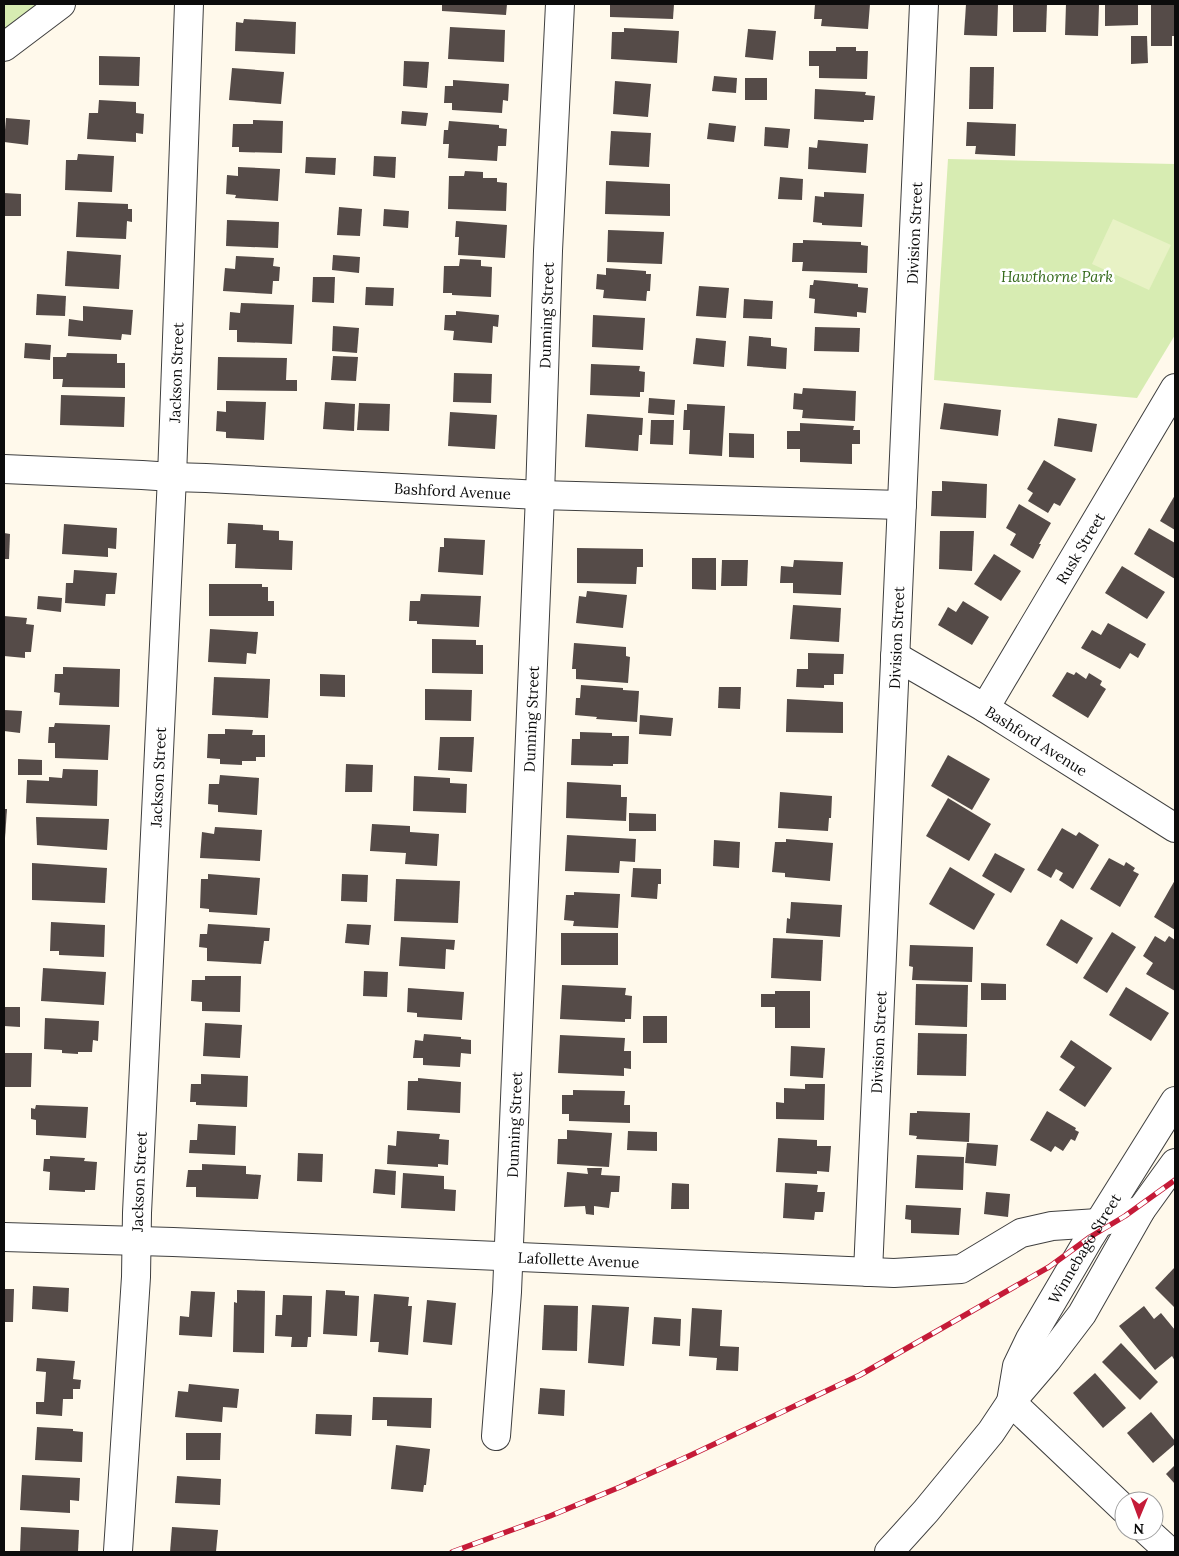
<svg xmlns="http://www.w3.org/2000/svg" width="1179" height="1556" viewBox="0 0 1179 1556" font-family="Lora,serif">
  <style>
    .green { fill: #d7ecb2 }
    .pitch { fill: #e8f2c5 }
    .building { fill: #554b48 }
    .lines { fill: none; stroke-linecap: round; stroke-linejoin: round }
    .minor-casing { stroke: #3f3f3f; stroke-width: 30 }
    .minor { stroke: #fff; stroke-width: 28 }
    .rail-casing { stroke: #c51b38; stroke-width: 5.5 }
    .rail { stroke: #fff; stroke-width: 4; stroke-dasharray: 11; stroke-linecap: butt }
    .labels { text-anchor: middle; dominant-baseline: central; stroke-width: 5; stroke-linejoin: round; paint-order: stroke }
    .street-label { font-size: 15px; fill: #0c0c0c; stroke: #fff }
    .park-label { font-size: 15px; font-style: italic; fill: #326818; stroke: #fff }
  </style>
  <rect width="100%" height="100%" fill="#fff9eb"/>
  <g class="green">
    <polygon points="4,4 48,4 4,35"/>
    <polygon points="948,159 1175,164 1175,335 1137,398 934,380"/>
  </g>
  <polygon class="pitch" points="1113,219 1171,245 1149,290 1092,264"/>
  <g class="building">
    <polygon points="442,4 507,4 506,15 442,11"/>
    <polygon points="610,4 674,4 673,19 610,17"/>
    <polygon points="815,4 870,4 868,29 821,26 822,19 814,19"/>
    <polygon points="966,4 998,4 997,36 964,35"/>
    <polygon points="1013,4 1047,4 1046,32 1013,32"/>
    <polygon points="1066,4 1099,4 1098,36 1065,35"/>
    <polygon points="1105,4 1138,4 1138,25 1105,26"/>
    <polygon points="1151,4 1175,4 1175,36 1172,36 1172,46 1151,46"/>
    <polygon points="244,19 296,22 295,54 235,51 236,22 243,23"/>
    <polygon points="450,27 505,30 504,62 448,59"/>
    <polygon points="624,28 679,31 677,63 611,59 612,32 624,32"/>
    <polygon points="748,29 776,31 773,60 745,57"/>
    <polygon points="1131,36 1147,36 1148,63 1131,64"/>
    <polygon points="836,47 856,47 856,51 868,51 867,79 819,78 819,66 809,66 809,51 836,51"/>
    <polygon points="99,56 140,57 139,86 99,85"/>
    <polygon points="404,61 429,62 427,88 403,86"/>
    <polygon points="970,67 994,67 993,109 969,109"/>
    <polygon points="232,68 284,72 281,104 229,100"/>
    <polygon points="714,76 737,78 736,93 712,91"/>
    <rect x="745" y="78" width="22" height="22"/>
    <polygon points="453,80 509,84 508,101 503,100 502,113 452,110 452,103 444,103 445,86 453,86"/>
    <polygon points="615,81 651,84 648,117 613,114"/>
    <polygon points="815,89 866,92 865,95 875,96 873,120 864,120 864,122 814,119"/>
    <polygon points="99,100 136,102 136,113 144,114 143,134 136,133 136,142 87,139 89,113 98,113"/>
    <polygon points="402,111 428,113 426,126 401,124"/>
    <polygon points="6,118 30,120 28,145 4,142"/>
    <polygon points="253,120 283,121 282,153 239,152 239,147 232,147 233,124 253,124"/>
    <polygon points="449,121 499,125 499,128 507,129 506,146 498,146 497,161 448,158 449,144 443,144 444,130 448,130"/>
    <polygon points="967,122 1016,124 1015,156 975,154 976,146 966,146"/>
    <polygon points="709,123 736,126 734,142 707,139"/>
    <polygon points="765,127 790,129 788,148 764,146"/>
    <polygon points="611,131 651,133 649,167 609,165"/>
    <polygon points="818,140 868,144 866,173 808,169 809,147 817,148"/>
    <polygon points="78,154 114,156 112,192 65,190 66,160 77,160"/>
    <polygon points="374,156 396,157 395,178 373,176"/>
    <polygon points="306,157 336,158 335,175 305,173"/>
    <polygon points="238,167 280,169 278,201 235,198 236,195 226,194 227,175 238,176"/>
    <polygon points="465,171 483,172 483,178 497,178 497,182 507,183 506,211 448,209 449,176 464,176"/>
    <polygon points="780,177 803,179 802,200 778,199"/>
    <polygon points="606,181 670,184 670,216 605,214"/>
    <polygon points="824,192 864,194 862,227 822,225 822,223 813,222 815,196 824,197"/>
    <polygon points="4,193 21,194 21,216 4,216"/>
    <polygon points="78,202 128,204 128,209 132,209 132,222 127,221 126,239 76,237"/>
    <polygon points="339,207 362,209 360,236 337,235"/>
    <polygon points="384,209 409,211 408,228 383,226"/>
    <polygon points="227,220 279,222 278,248 226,246"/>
    <polygon points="456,221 507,225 505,258 458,255 459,237 455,237"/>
    <polygon points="608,230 664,232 662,264 607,262"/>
    <polygon points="803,240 861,242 861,245 868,246 867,273 802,271 803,262 792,262 793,243 803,243"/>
    <polygon points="67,251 121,255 119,289 65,286"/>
    <polygon points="333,255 360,257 359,273 332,270"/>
    <polygon points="236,256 274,258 273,266 280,267 279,281 273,281 272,294 223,291 225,268 235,269"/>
    <polygon points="460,259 481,260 481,266 492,267 491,297 452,295 452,293 443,293 444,266 459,266"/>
    <polygon points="606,268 646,271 646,274 651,274 650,291 647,291 646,301 603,298 604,290 596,289 597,274 606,275"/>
    <polygon points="313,277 335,277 334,303 312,302"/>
    <polygon points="814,280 858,284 858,287 868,288 866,313 857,312 857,317 814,313 815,299 809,298 810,285 813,285"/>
    <polygon points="699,286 729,288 726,318 696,316"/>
    <polygon points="366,287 394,288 393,306 365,305"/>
    <polygon points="37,294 66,296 65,316 36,315"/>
    <polygon points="744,299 773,301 772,319 743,318"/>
    <polygon points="241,303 294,305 292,344 237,342 237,330 229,330 230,312 240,313"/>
    <polygon points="83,306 133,310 131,335 122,334 121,340 68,336 69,319 83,321"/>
    <polygon points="456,311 499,315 498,327 493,326 492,343 453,340 454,331 444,330 445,315 456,315"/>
    <polygon points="593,315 645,318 643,350 592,347"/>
    <polygon points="333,326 359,328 357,353 332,351"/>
    <polygon points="815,327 860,328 859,352 814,351"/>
    <polygon points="749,336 771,338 771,346 787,348 786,369 747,366"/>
    <polygon points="696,338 726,341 724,367 693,364"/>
    <polygon points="25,343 51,345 50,360 24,358"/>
    <polygon points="67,353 117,354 117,363 125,363 125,388 62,387 63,379 53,379 53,357 66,357"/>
    <polygon points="333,356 358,357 356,381 331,380"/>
    <polygon points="218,357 287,358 286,380 297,380 297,391 217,390"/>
    <polygon points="591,364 640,366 639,371 645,372 644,392 640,392 640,397 590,395"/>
    <polygon points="454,373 492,374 491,403 453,402"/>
    <polygon points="803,388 856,391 855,421 802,418 803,410 793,409 794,393 802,394"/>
    <polygon points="61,395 125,397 124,427 60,425"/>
    <polygon points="649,398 675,400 674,415 648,413"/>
    <polygon points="226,401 266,402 264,440 226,438 226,432 216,431 217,411 226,412"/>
    <polygon points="325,402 355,404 354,431 323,429"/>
    <polygon points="359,403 390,404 389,431 357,430"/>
    <polygon points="944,403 1001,410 998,436 940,429"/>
    <polygon points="687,404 725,406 722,456 689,454 690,430 683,430 684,410 687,410"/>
    <polygon points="450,412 497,415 495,449 448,446"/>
    <polygon points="587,414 643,418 642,435 639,435 638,451 585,447"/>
    <polygon points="1058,418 1097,424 1092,452 1054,446"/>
    <polygon points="651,420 674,420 673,445 650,444"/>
    <polygon points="800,423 854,426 853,430 860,430 860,444 852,444 852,464 800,462 800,449 787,449 787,431 800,431"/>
    <polygon points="729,433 754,434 754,458 729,457"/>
    <polygon points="1044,460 1076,479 1060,506 1054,503 1048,513 1028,501 1033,493 1027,489"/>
    <polygon points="942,481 987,484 986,518 931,516 932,491 942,491"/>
    <polygon points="1175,495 1175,530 1160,521"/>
    <polygon points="1019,504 1051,523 1039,544 1041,544 1033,559 1010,545 1016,534 1006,528"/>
    <polygon points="228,523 263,525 263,530 279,531 279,540 293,541 292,570 235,568 236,544 227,544"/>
    <polygon points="64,524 117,528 116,549 108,548 108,557 62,554"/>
    <polygon points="1149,528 1175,543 1175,579 1134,554"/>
    <polygon points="940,531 974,531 972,571 939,569"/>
    <polygon points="4,533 10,534 9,559 4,559"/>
    <polygon points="444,538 485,540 483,575 438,572 440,547 444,547"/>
    <polygon points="577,548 643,549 643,567 637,567 636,584 577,583"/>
    <polygon points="994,554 1021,571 1001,601 974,584"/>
    <polygon points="692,558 716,558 716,590 692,589"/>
    <polygon points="722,560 748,560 747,586 721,586"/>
    <polygon points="794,560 843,562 841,595 793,593 793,583 780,583 781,566 793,567"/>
    <polygon points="1122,566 1165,592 1147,619 1105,593"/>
    <polygon points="74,570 117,573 115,594 106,594 105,606 65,603 66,583 73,583"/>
    <polygon points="209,584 262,584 262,587 268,587 268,601 274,601 274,616 209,616"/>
    <polygon points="587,591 627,595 623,628 576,623 579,596 586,597"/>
    <polygon points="421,594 481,596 479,627 417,624 417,621 409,621 410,601 420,601"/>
    <polygon points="38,596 62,598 61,612 37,609"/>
    <polygon points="963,601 989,617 972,645 938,625 948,607 956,612"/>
    <polygon points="793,605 841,608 839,642 790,639"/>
    <polygon points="4,616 27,618 26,624 34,625 31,652 25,652 25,658 4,656"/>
    <polygon points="1108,623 1146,644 1138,658 1130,653 1120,669 1081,648 1092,630 1101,635"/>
    <polygon points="210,629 258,632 256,654 247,653 246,664 208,662"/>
    <polygon points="432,639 476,640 476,645 483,645 483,674 432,673"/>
    <polygon points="574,643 626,647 626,656 630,657 628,683 576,679 576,669 572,669"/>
    <polygon points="808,653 844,654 843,674 834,674 834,685 824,685 824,688 796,687 797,669 808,669"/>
    <polygon points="63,667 120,669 119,707 59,705 60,693 54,692 55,674 63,674"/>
    <polygon points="1067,672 1074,675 1076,672 1086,679 1089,673 1102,681 1100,685 1106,689 1088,718 1052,696"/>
    <polygon points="320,674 345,675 345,697 320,696"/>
    <polygon points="214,677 270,679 268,718 212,715"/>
    <polygon points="581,685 623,688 623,690 639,691 637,722 596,719 597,717 575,715 576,698 580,698"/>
    <polygon points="719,687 741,687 740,709 718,708"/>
    <polygon points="425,689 472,690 471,721 425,720"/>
    <polygon points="787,699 843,702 843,733 786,732"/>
    <polygon points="4,710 22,711 20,733 4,731"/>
    <polygon points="640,715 673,718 671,736 639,734"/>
    <polygon points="55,723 110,725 108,760 55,758 55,743 48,743 49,727 54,727"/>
    <polygon points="225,729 253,730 252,735 265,735 265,757 256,757 256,761 242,761 242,765 220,764 220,759 207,758 208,734 225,734"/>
    <polygon points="580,732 612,733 612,736 629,736 628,764 613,764 613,766 571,765 572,739 580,739"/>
    <polygon points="440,737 474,737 472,772 438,770"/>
    <polygon points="948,755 990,779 972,810 931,786"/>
    <polygon points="18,759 42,760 42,775 18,775"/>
    <polygon points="346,764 373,765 372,792 345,792"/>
    <polygon points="63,769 98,770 97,806 26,803 27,780 49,781 49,777 62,778"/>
    <polygon points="220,775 259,778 257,815 218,812 218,805 208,804 209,784 219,784"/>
    <polygon points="414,776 450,778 450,783 467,784 466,813 413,811"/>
    <polygon points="567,782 621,785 621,797 627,797 626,821 566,818"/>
    <polygon points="780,792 832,796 831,818 829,818 828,831 778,828"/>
    <polygon points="948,798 991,824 969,861 926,836"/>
    <polygon points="4,809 7,809 5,838 4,838"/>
    <polygon points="629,813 656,814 656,831 629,831"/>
    <polygon points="36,817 109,819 107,850 37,845"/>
    <polygon points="372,824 410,826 410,832 439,834 437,866 405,864 406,853 370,851"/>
    <polygon points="215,827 262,830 260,861 200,858 202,832 214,834"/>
    <polygon points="1062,828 1076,836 1079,832 1099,845 1073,889 1059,880 1063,873 1056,869 1051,878 1037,870"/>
    <polygon points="567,835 636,839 635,862 620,861 619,873 565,871"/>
    <polygon points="786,839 833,843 830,881 785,877 785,873 772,872 775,842 786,842"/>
    <polygon points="714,840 740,842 739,868 713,866"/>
    <polygon points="995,853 1025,869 1011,893 982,876"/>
    <polygon points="1109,858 1124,866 1126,862 1135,868 1133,871 1139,874 1120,907 1090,889"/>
    <polygon points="32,863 107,868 105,903 32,900"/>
    <polygon points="950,867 995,894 974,930 929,904"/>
    <polygon points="633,868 661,869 661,884 658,884 657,899 631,897"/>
    <polygon points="208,874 260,878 257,915 209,912 209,909 200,908 201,879 208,879"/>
    <polygon points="342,874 368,875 367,902 341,901"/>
    <polygon points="396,879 460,881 458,923 394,921"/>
    <polygon points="1175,880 1175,930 1154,917"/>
    <polygon points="574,892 620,894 618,928 573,926 574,921 564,920 566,895 574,895"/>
    <polygon points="791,902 842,905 840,937 786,933 787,918 790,919"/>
    <polygon points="1061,919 1093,938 1077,964 1046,945"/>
    <polygon points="51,922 105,925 104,957 59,955 59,951 50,951"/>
    <polygon points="208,924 270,928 269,941 264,941 261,964 207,961 207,948 199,947 200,934 207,934"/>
    <polygon points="347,924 371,925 369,945 345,943"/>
    <polygon points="1112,932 1136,947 1107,993 1083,978"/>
    <rect x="561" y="933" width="57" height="32"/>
    <polygon points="1155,936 1165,942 1169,936 1175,940 1175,991 1146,974 1153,963 1143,956"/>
    <polygon points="401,937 455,940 454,950 446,949 445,969 399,966"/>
    <polygon points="773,938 823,940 821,981 771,978"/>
    <polygon points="910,945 973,947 972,982 912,980 913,967 909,966"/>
    <polygon points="43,968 106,972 104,1005 41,1001"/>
    <polygon points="364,971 388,972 387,997 363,996"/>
    <polygon points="205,976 241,976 240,1012 202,1011 202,1002 191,1001 192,980 205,980"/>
    <polygon points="981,983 1006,984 1006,1000 981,1000"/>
    <polygon points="916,984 968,985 967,1027 915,1025"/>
    <polygon points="562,985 626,988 625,995 632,996 631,1019 625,1019 625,1022 560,1019"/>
    <polygon points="1126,987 1169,1013 1151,1041 1109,1015"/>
    <polygon points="408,988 464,992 462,1020 417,1017 417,1013 407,1012"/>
    <polygon points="775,991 810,991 810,1028 775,1028 775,1007 761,1007 761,994 775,994"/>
    <polygon points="4,1007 20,1007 20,1027 4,1026"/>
    <rect x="643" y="1016" width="24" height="27"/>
    <polygon points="45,1018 99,1021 98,1041 93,1040 92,1052 78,1052 78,1054 62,1053 62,1050 44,1049"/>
    <polygon points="205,1023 242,1025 240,1058 203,1056"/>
    <polygon points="918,1033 967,1034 966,1076 917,1075"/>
    <polygon points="424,1034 461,1037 461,1039 471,1040 471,1054 461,1053 460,1067 423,1065 423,1058 413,1058 415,1040 423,1041"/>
    <polygon points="560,1035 625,1038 624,1051 631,1051 631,1069 624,1068 624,1076 558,1073"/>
    <polygon points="1071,1040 1112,1068 1085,1107 1059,1090 1075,1067 1060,1057"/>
    <polygon points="791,1046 825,1048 823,1078 790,1076"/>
    <polygon points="4,1053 32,1053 31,1087 4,1087"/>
    <polygon points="201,1074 248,1076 247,1107 196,1105 196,1102 190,1102 191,1084 201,1084"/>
    <polygon points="418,1078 461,1082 460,1113 407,1110 408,1081 418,1081"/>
    <polygon points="805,1084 825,1084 824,1120 776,1119 776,1102 784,1103 784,1088 805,1089"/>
    <polygon points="573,1090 625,1091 624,1105 630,1105 630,1123 569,1121 569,1114 562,1114 562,1095 573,1095"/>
    <polygon points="36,1105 88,1107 86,1138 36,1135 36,1120 31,1119 31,1108 35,1109"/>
    <polygon points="917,1111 970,1113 969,1142 916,1139 917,1136 909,1135 910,1113 917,1113"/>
    <polygon points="1047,1111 1076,1128 1075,1130 1079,1132 1075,1141 1071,1139 1063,1151 1055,1146 1051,1152 1030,1140"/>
    <polygon points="198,1124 236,1126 235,1155 189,1153 190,1140 197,1140"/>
    <polygon points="567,1130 612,1133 609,1167 557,1164 558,1139 567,1139"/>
    <polygon points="397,1131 440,1134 439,1139 449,1140 448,1165 438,1164 438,1167 387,1164 388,1145 396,1146"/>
    <polygon points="628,1131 657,1132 657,1151 627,1150"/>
    <polygon points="778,1138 817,1140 817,1146 831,1146 829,1172 817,1171 817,1174 776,1172"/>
    <polygon points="967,1143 998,1145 996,1166 965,1163"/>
    <polygon points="298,1153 323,1154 322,1182 297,1181"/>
    <polygon points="917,1155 964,1157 963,1190 915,1188"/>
    <polygon points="50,1156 85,1158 84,1161 97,1162 95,1190 85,1190 85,1192 49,1190 50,1172 43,1171 44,1159 50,1159"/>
    <polygon points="202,1164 246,1166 246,1174 261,1175 258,1199 196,1197 196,1187 186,1187 188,1170 202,1170"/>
    <polygon points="587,1168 602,1168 601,1175 620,1176 619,1192 611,1192 609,1208 594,1206 594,1215 586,1214 585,1206 564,1207 567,1172 588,1174"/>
    <polygon points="375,1169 396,1171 395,1195 373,1193"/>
    <polygon points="403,1173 444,1176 444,1189 456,1190 455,1211 401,1208"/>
    <polygon points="672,1183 689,1184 689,1209 671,1209"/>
    <polygon points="785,1183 818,1185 817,1192 825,1192 823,1212 815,1212 814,1220 783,1218"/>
    <polygon points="986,1192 1010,1194 1008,1217 984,1214"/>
    <polygon points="906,1205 961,1208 959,1235 911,1233 911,1220 905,1219"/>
    <polygon points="1175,1267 1175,1308 1155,1288"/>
    <polygon points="33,1286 69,1288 68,1312 32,1309"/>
    <polygon points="4,1289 14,1289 13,1322 4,1322"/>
    <polygon points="237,1290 265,1291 264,1353 233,1352 234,1302 237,1303"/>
    <polygon points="326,1290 345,1291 345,1295 359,1296 357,1336 323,1334"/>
    <polygon points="191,1291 215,1292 212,1337 179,1335 180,1316 189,1317"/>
    <polygon points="374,1294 409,1297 408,1306 412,1306 408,1355 378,1352 379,1342 370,1342"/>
    <polygon points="283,1295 312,1296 311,1337 308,1337 307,1347 291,1347 292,1337 275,1336 276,1315 282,1315"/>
    <polygon points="427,1300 456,1303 452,1345 423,1342"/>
    <polygon points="544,1305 578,1306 577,1351 542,1350"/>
    <polygon points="592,1305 629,1307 624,1366 588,1363"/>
    <polygon points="1144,1306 1154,1319 1161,1313 1175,1330 1175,1361 1172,1356 1155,1370 1119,1326"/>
    <polygon points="692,1308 722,1310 720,1346 739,1347 738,1371 716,1370 717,1358 689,1356"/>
    <polygon points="654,1317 681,1319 680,1346 652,1344"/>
    <polygon points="1121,1343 1158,1382 1140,1400 1102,1362"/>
    <polygon points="37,1358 75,1361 73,1379 81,1380 80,1389 73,1389 73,1399 63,1399 62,1416 36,1414 36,1402 44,1402 46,1372 36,1371"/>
    <polygon points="1095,1373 1126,1408 1103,1428 1073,1393"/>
    <polygon points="189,1384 239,1389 237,1408 223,1407 222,1422 175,1417 178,1391 188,1392"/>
    <polygon points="540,1388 565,1390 564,1416 538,1414"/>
    <polygon points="373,1397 432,1398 431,1428 387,1426 387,1420 372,1420"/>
    <polygon points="1151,1412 1175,1441 1175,1444 1153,1463 1127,1433"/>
    <polygon points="316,1414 352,1415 351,1436 315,1434"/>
    <polygon points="37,1427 73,1429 73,1431 83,1432 82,1462 35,1460"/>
    <polygon points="186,1433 221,1433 220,1460 186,1460"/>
    <polygon points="396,1445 430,1449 426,1485 424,1485 423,1492 391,1489"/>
    <polygon points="1175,1465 1175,1484 1166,1474"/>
    <polygon points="22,1475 80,1478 79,1501 70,1500 70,1513 20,1510"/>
    <polygon points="177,1476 221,1479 220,1505 175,1503"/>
    <polygon points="21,1527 79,1530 78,1552 20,1552"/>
    <polygon points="172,1527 218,1530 216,1552 170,1552"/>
  </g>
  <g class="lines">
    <defs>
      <g id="minor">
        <polyline points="4,47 61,4"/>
        <path id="s1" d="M4 469 142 475 172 477 206 478 540 495 902 505"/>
        <path id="s2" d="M895 656 985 708 1175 828"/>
        <path id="s3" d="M985 708 1175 388"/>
        <path id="s4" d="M4 1237 173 1242 894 1273 961 1269 1021 1233 1052 1226 1098 1223 1141 1210"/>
        <path id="s5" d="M868 1272 924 4"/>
        <path id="s6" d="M1011 1402 1017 1366 1030 1339 1090 1237 1175 1101"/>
        <polyline points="1011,1402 1124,1509"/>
        <path id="s7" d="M496 1436 507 1292 540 495 548 251 560 4"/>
        <polyline points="1147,1531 1170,1552"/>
        <path id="s8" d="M118 1551 136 1277 137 1213 172 477 189 4"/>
        <polyline points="889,1552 926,1511 991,1432 1011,1402 1047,1360 1082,1314 1141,1210 1175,1163"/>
      </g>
    </defs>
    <use href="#minor" class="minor-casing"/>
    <use href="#minor" class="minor"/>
    <defs>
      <polyline id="rail" points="452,1552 550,1516 620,1487 689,1456 860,1375 1049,1267 1090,1237 1125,1216 1175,1180"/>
    </defs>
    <use href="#rail" class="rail-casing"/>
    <use href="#rail" class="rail"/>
  </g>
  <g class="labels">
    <g class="street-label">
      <text stroke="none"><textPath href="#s5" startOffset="1040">Division Street</textPath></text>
      <text stroke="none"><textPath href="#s7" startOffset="1122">Dunning Street</textPath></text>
      <text stroke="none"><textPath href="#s8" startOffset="1180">Jackson Street</textPath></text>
      <text stroke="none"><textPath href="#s1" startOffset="449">Bashford Avenue</textPath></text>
      <text stroke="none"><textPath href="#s3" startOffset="186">Rusk Street</textPath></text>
      <text stroke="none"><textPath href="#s5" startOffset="635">Division Street</textPath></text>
      <text stroke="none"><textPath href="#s7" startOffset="718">Dunning Street</textPath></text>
      <text stroke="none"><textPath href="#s2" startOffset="165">Bashford Avenue</textPath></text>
      <text stroke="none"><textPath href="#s8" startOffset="775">Jackson Street</textPath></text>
      <text stroke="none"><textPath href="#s5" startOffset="230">Division Street</textPath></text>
      <text stroke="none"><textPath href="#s7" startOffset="312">Dunning Street</textPath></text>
      <text stroke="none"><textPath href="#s8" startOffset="370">Jackson Street</textPath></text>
      <text stroke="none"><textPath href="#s6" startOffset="172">Winnebago Street</textPath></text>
      <text stroke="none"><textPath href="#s4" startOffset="575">Lafollette Avenue</textPath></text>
    </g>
    <g class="park-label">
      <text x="1057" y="276">Hawthorne Park</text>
    </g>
  </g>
  <rect width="1179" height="1556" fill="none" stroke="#0c0c0c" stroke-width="10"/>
  <g transform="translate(1139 1516) rotate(181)"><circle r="24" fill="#ffffff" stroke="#9e9e9e"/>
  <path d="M0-4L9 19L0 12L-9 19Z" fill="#c51b38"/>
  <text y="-8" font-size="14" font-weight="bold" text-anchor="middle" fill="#0c0c0c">N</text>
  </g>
</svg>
